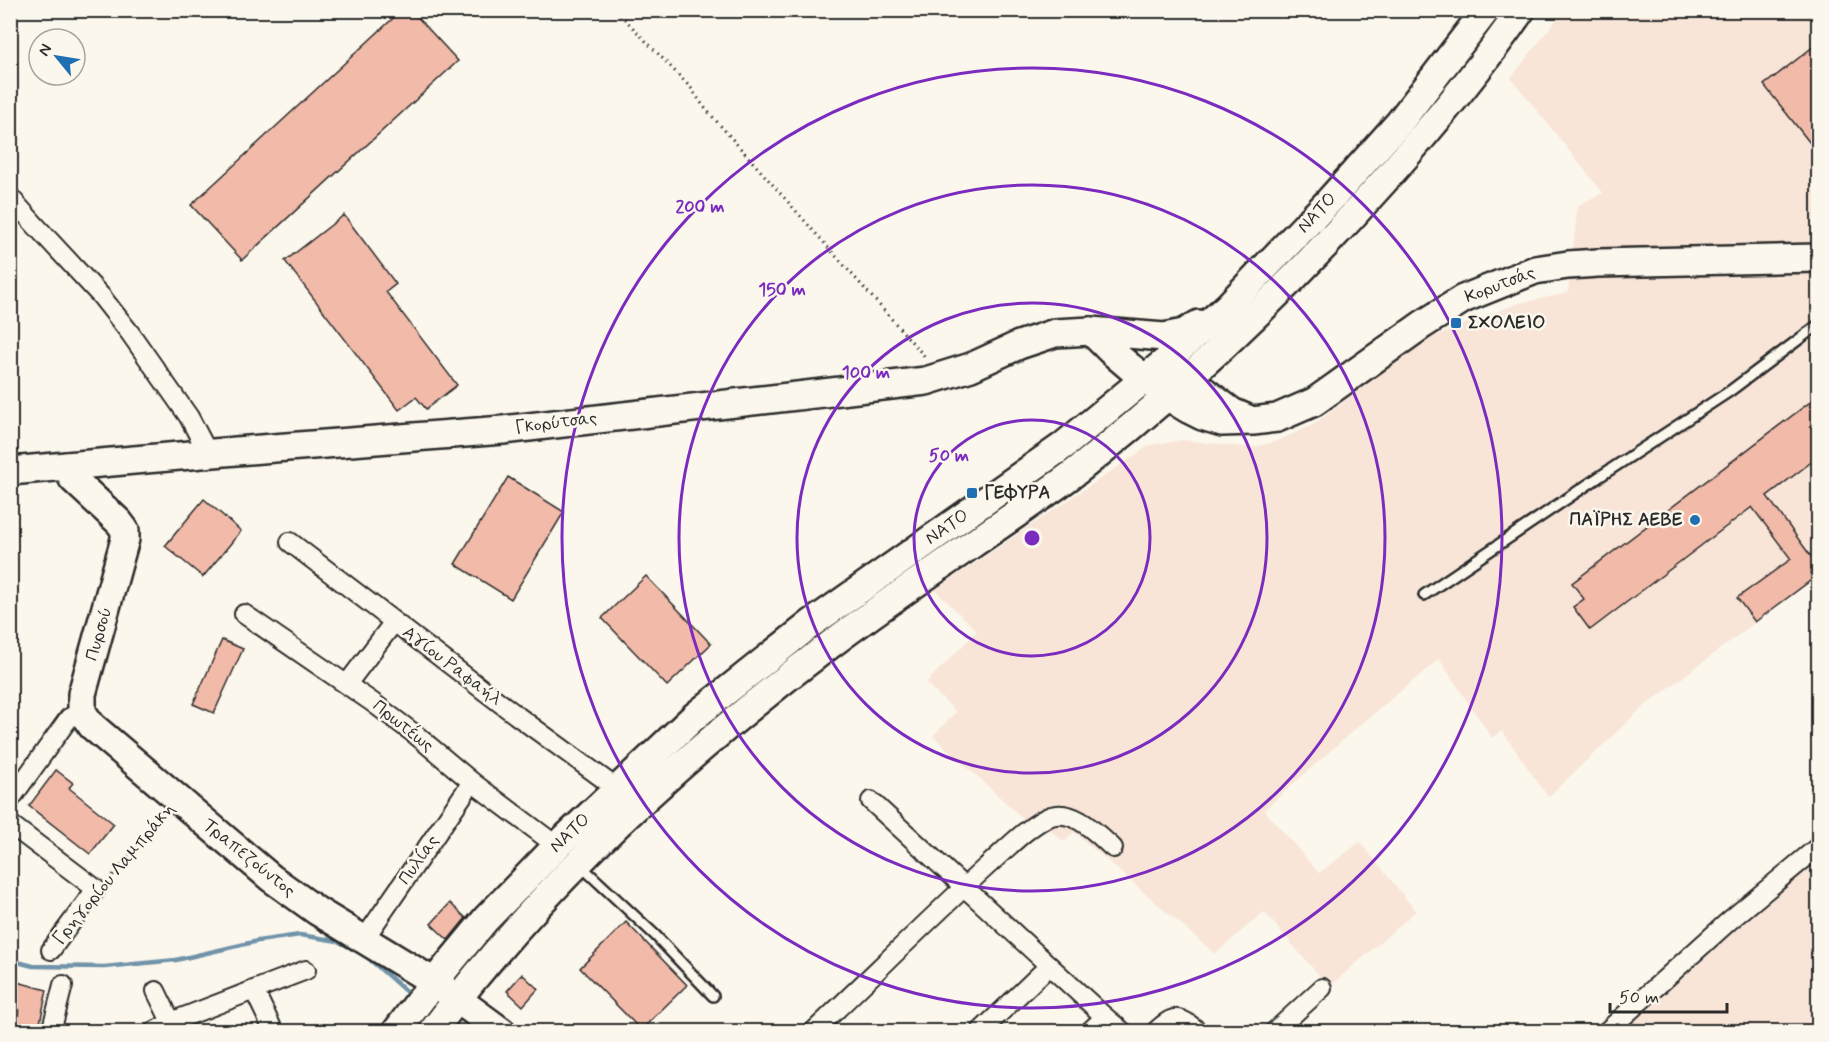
<svg xmlns="http://www.w3.org/2000/svg" width="1829" height="1042" viewBox="0 0 1829 1042" font-family="Mynerve,sans-serif">
  <style>
    .built { fill: #f8e5d8 }
    .lines { fill: none; stroke-linecap: round; stroke-linejoin: round }
    .stream { stroke: #6f93aa; stroke-width: 4.5 }
    .building { fill: #f2baa9; stroke: #2b2b2b; stroke-width: 1.5 }
    .lane-casing { stroke: #2b2b2b; stroke-width: 14 }
    .street-casing { stroke: #2b2b2b; stroke-width: 22 }
    .secondary-casing { stroke: #2b2b2b; stroke-width: 32 }
    .path { stroke: #2b2b2b; stroke-width: 3; stroke-dasharray: 1.5 4.5; stroke-linecap: butt }
    .lane { stroke: #fbf7ec; stroke-width: 9 }
    .street { stroke: #fbf7ec; stroke-width: 18 }
    .secondary { stroke: #fbf7ec; stroke-width: 27 }
    .ring { fill: none; stroke: #7b2cbf; stroke-width: 3 }
    .poi-dot { fill: #1f6fb2; stroke: #fbf7ec; stroke-width: 2 }
    .labels { text-anchor: middle; dominant-baseline: central; stroke-width: 5; stroke-linejoin: round; paint-order: stroke }
    .street-label { font-size: 18px; fill: #2b2b2b; stroke: #fbf7ec }
    .poi-label { font-size: 18px; font-weight: bold; fill: #2b2b2b; stroke: #fbf7ec; text-anchor: start }
    .centre { fill: #7b2cbf; stroke: #fbf7ec; stroke-width: 3 }
    .ring-label { font-size: 18px; text-anchor: middle; font-weight: bold; fill: #7b2cbf; stroke: #fbf7ec; stroke-width: 5; stroke-linejoin: round; paint-order: stroke }
  </style>
  <rect width="100%" height="100%" fill="#fbf7ec"/>
  <filter id="ink" filterUnits="userSpaceOnUse"><feTurbulence type="fractalNoise" baseFrequency=".0167" numOctaves="2"/><feDisplacementMap in="SourceGraphic" scale="12" xChannelSelector="R" yChannelSelector="G"/><feConvolveMatrix kernelMatrix="1 2 1 2 8 2 1 2 1" color-interpolation-filters="sRGB"/></filter>
  <g filter="url(#ink)">
    <g class="built">
      <polygon points="1563,11 1818,11 1818,575 1642,708 1548,797 1502,731 1492,738 1439,659 1347,736 1264,810 1319,873 1360,842 1416,911 1329,987 1264,912 1215,954 1074,832 1064,842 1047,827 1039,833 933,736 956,712 926,683 977,631 935,590 1150,445 1183,440 1252,448 1280,440 1313,425 1403,356 1431,338 1516,304 1568,293 1578,205 1603,193 1511,78"/>
      <polygon points="1818,860 1818,1031 1635,1031 1627,1022"/>
    </g>
    <g class="lines">
      <polyline class="stream" points="10,960 33,966 104,967 176,960 258,941 300,935 338,941 366,956 411,996"/>
    </g>
    <g class="building">
      <polygon points="402,10 411,10 458,61 242,260 191,205"/>
      <polygon points="1818,43 1818,153 1764,85"/>
      <polygon points="344,215 396,284 386,292 457,385 426,409 416,397 399,410 285,261"/>
      <polygon points="1818,396 1818,457 1767,496 1818,566 1818,575 1755,622 1737,598 1791,559 1752,507 1590,630 1573,607 1584,599 1572,583"/>
      <polygon points="508,477 564,512 511,599 455,564"/>
      <polygon points="204,499 241,531 203,577 165,546"/>
      <polygon points="646,576 711,644 667,686 602,618"/>
      <polygon points="222,640 243,649 214,713 193,704"/>
      <polygon points="56,770 73,783 69,788 114,824 90,854 29,806"/>
      <polygon points="450,903 466,918 448,940 431,924"/>
      <polygon points="626,922 687,985 641,1030 580,968"/>
      <polygon points="522,974 538,989 523,1006 507,991"/>
      <polygon points="10,980 47,990 38,1032 14,1032 19,1009 10,1006"/>
    </g>
    <g class="lines">
      <defs>
        <g id="lane">
          <polyline points="1424,595 1602,475 1730,391 1818,325"/>
          <polyline points="580,865 655,935 713,996"/>
        </g>
        <g id="street">
          <polyline points="10,197 36,226 101,296 130,333 189,417 208,453"/>
          <polyline points="290,542 516,715 616,788"/>
          <polyline points="244,614 372,702 416,735 472,782 557,846"/>
          <polyline points="347,684 394,622"/>
          <polyline points="10,800 69,718 82,712"/>
          <polyline points="871,801 1105,1017 1123,1032"/>
          <polyline points="10,824 96,889 51,950"/>
          <polyline points="365,938 472,782"/>
          <polyline points="254,990 274,1032"/>
          <polyline points="156,991 176,1032"/>
          <polyline points="51,1032 63,985"/>
          <polyline points="153,1032 171,1022 306,970"/>
          <path d="M813 1032C871 977 927 921 986 867 1002 853 1031 823 1051 816 1075 809 1097 834 1113 848"/>
          <polyline points="980,1032 1049,966"/>
          <polyline points="1089,1032 1105,1017"/>
          <path d="M1155 1032C1174 1014 1179 1015 1199 1032"/>
          <polyline points="1274,1032 1322,988"/>
          <polyline points="1606,1032 1729,921 1818,847"/>
        </g>
        <g id="secondary">
          <polyline points="1091,331 1110,350 1130,367 1167,396 1188,409 1202,416 1222,422 1253,421 1277,418 1314,402 1422,325 1463,299 1535,270 1568,265 1598,263 1818,258"/>
          <polyline points="1176,370 1232,412 1248,419"/>
          <polyline points="67,466 73,479 119,522 125,530 125,539 82,694 82,712 92,726 271,878 317,911 434,982 502,1032"/>
          <polyline points="10,471 236,451 503,430 926,381 971,367 1019,345 1055,333 1091,331 1164,337 1184,333 1199,324"/>
          <polyline points="396,1032 434,982 486,919 557,846 695,716 812,623 1063,446 1165,362 1227,307 1329,201 1399,123 1486,10"/>
          <path d="M432 1032C543 884 683 755 831 644 891 599 954 557 1016 514 1038 498 1062 483 1083 466 1192 380 1292 285 1384 181 1432 127 1479 71 1521 10"/>
        </g>
      </defs>
      <use href="#lane" class="lane-casing"/>
      <use href="#street" class="street-casing"/>
      <use href="#secondary" class="secondary-casing"/>
      <g class="path">
        <polyline points="616,10 691,88 704,107 926,358"/>
        <polyline points="109,880 164,813"/>
      </g>
      <use href="#lane" class="lane"/>
      <use href="#street" class="street"/>
      <use href="#secondary" class="secondary"/>
    </g>
  </g>
  <g class="ring">
    <circle cx="1032" cy="538" r="118"/>
    <circle cx="1032" cy="538" r="235"/>
    <circle cx="1032" cy="538" r="353"/>
    <circle cx="1032" cy="538" r="470"/>
  </g>
  <g class="poi-dot">
    <rect x="1450" y="317" width="12" height="12" rx="3"/>
    <rect x="966" y="487" width="12" height="12" rx="3"/>
    <circle cx="1695" cy="520" r="6"/>
  </g>
  <g class="labels">
    <g class="street-label">
      <text transform="translate(1317 213) rotate(-47)">ΝΑΤΟ</text>
      <text transform="translate(1500 285) rotate(-21)">Κορυτσάς</text>
      <text transform="translate(556 423) rotate(-7)">Γκορύτσας</text>
      <text transform="translate(947 527) rotate(-35)">ΝΑΤΟ</text>
      <text transform="translate(99 634) rotate(-74)">Πυρσού</text>
      <text transform="translate(452 666) rotate(37)">Αγίου Ραφαήλ</text>
      <text transform="translate(403 726) rotate(38)">Πρωτέως</text>
      <text transform="translate(570 833) rotate(-44)">ΝΑΤΟ</text>
      <text transform="translate(249 858) rotate(39)">Τραπεζούντος</text>
      <text transform="translate(419 860) rotate(-55)">Πυλίας</text>
      <text transform="translate(114 874) rotate(-50)">Γρηγορίου Λαμπράκη</text>
    </g>
    <g class="poi-label">
      <text x="1468" y="323">ΣΧΟΛΕΙΟ</text>
      <text x="984" y="493">ΓΕΦΥΡΑ</text>
      <text x="1683" y="520" text-anchor="end">ΠΑΪΡΗΣ ΑΕΒΕ</text>
    </g>
  </g>
  <circle cx="1032" cy="538" r="9" class="centre"/>
  <g class="ring-label">
    <text x="700" y="212">200 m</text>
    <text x="782" y="295">150 m</text>
    <text x="866" y="378">100 m</text>
    <text x="949" y="461">50 m</text>
  </g>
  <rect width="1829" height="1042" fill="none" stroke="#fbf7ec" stroke-width="36"/>
  <rect x="18" y="18" width="1793" height="1006" fill="none" stroke="#2b2b2b" stroke-width="2" filter="url(#ink)"/>
  <g transform="translate(57 57) rotate(300)"><circle r="28" fill="#fbf7ec" stroke="#a8a59f" stroke-width="1.5"/>
  <path d="M0-4.5L10 22L0 15L-10 22Z" fill="#1f6fb2"/>
  <text y="-9" font-size="16" font-weight="bold" text-anchor="middle" fill="#2b2b2b">N</text>
  </g>
  <path d="M1610 1003v9h117v-9" fill="none" stroke="#2b2b2b" stroke-width="3"/>
  <text x="1619" y="1003" font-size="18" fill="#2b2b2b" stroke="#fbf7ec" stroke-width="4.5" paint-order="stroke">50 m</text>
</svg>
